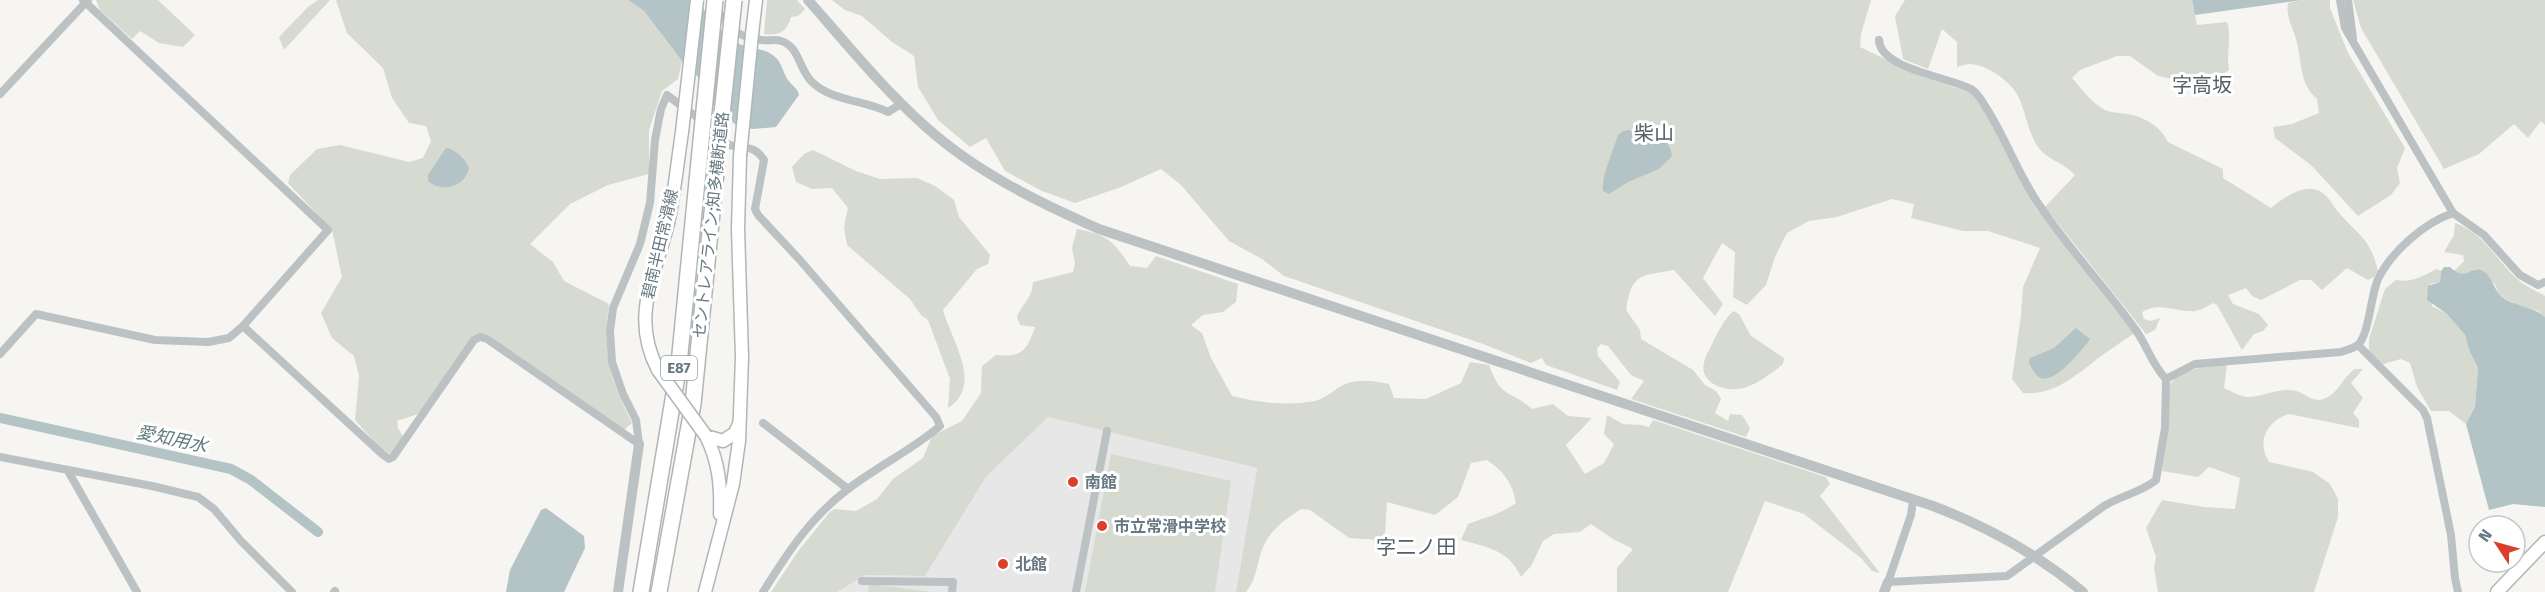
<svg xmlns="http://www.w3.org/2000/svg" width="2545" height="592" viewBox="0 0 2545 592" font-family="'Fira Sans','Noto Sans JP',sans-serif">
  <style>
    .built { fill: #e6e7e6 }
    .green { fill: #d6dad1 }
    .water { fill: #b4c3c5 }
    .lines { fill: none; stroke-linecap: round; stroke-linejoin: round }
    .canal { stroke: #b4c3c5; stroke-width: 10 }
    .secondary-casing { stroke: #afb6b9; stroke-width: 15 }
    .primary-casing { stroke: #b0b6b9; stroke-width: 15 }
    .motorway-casing { stroke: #b0b5b7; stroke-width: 18 }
    .minor { stroke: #bcc2c4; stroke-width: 8 }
    .tertiary { stroke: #bcc2c4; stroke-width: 10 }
    .secondary { stroke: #fff; stroke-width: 12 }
    .primary { stroke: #fff; stroke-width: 12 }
    .motorway { stroke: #fff; stroke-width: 15 }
    .secondary-bridge-casing { stroke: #afb6b9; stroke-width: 15; stroke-linecap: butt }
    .motorway-bridge-casing { stroke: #b0b5b7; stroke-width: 18; stroke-linecap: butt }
    .secondary-bridge { stroke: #fff; stroke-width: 12 }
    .motorway-bridge { stroke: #fff; stroke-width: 15 }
    .poi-dot { fill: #dc3e2c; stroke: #fff; stroke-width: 2 }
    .labels { text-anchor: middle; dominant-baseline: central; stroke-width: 6; stroke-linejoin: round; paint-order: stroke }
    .shield { fill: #fff; stroke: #94a1a8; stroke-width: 1.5 }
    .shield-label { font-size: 15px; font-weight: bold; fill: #667982 }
    .street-label { font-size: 16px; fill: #667982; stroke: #fff }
    .poi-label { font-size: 16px; font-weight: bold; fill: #667982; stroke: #fff; text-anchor: start }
    .water-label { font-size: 18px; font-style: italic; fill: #617b7f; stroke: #fff }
    .quarter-label { font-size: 20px; fill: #536167; stroke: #fff }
  </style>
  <rect width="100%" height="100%" fill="#f6f5f2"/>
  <polygon class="built" points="1048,417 1257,468 1236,592 837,592 865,575 925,576 986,477"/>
  <g class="green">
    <polygon points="96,0 158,0 195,35 183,47 159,43 140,31 132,39 100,10"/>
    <polygon points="318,0 330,0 284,50 279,37 308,7"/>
    <path d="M336 0H628L644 11 682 61 678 79 662 91 649 130V174L608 185 570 204 530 244 553 262 564 281 609 304C602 354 610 378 632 423L624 430 479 334 418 414 397 421 398 428 403 437 391 455 379 447 355 420 359 376 354 356 332 338 321 313 342 277 332 230 288 183 290 175 317 149 340 145 409 162 423 158 431 141 426 126 409 123 392 98 383 68 347 33Z"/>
    <path d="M767 0H797L805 9 798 16 791 17C787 32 779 36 764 34Z"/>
    <path d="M832 0H1871L1861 34 1860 47 1920 76 1972 93 1982 105 2036 208 2135 333C2124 340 2114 347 2104 354 2078 373 2056 396 2023 393L2012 379 2021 315 2023 287 2040 248 1988 231H1963L1911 218 1914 204 1892 199 1837 217 1809 221 1787 233 1775 257 1766 285 1747 305 1733 297 1735 252 1722 243 1703 278 1723 304 1715 316 1674 270C1641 276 1632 272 1626 310L1640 330 1641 339 1693 370 1705 385 1716 391 1721 399 1715 413 1728 421 1730 414 1742 415 1750 428 1746 437 1631 399 1644 381 1631 375 1608 346 1601 344 1597 348 1598 356 1620 382 1617 390 1546 365 1542 358 1531 363 1483 344 1284 276 1262 259 1229 241 1181 185 1161 169 1121 187 1075 203 1042 191 1005 171 986 138 970 147 938 120 918 87 914 56 892 42 862 16 845 10Z"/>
    <path d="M1905 0H2192L2197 25 2227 22C2232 37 2226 52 2229 70L2221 75 2201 73 2192 83 2158 76 2130 56H2117L2080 70 2072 78C2083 90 2090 102 2105 110 2112 113 2121 113 2128 114 2145 117 2161 127 2168 142L2223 169V178L2271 208C2285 197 2308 179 2325 195 2331 200 2334 208 2340 214 2360 237 2370 238 2378 271L2374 277 2368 280 2347 268 2322 290 2311 280H2300L2261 300 2252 296 2246 288 2228 295 2233 304 2259 314 2268 325 2263 331 2254 334 2242 350 2217 305 2213 303C2206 307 2199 312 2190 311 2172 311 2159 302 2142 312L2144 319 2151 321 2160 318 2155 330 2146 334 2045 207 2075 175C2065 163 2047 160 2038 147 2028 132 2026 114 2019 98 2013 83 1988 65 1971 64 1966 64 1961 66 1957 67V42L1942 29 1928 69 1903 59 1895 16Z"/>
    <path d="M2303 0H2330V8L2348 53 2405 148 2397 168 2400 183 2391 195 2358 216 2312 166 2275 138 2273 127 2292 124 2319 113 2317 99C2297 81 2303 59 2295 36 2291 23 2286 17 2288 3Z"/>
    <polygon points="2353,0 2545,0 2545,125 2541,121 2528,138 2514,124 2479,154 2444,169 2361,28"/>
    <path d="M813 150 856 171 880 179 917 178 935 186 954 200 959 217 990 255 988 264 977 269 943 310C951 340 984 385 948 408L950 379 928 320 921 315 910 299 847 245 844 227 848 208 832 188 812 189 796 182 792 167 804 154Z"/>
    <path d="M2455 223C2484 233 2496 260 2517 279 2525 286 2536 291 2545 296V317L2538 311 2515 304 2499 295 2495 284 2476 269 2463 275 2454 271 2464 261 2463 255 2444 252 2454 235Z"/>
    <path d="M1077 229C1107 234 1114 242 1130 266L1147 268 1156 256 1238 284 1236 302 1223 312 1203 315 1191 325 1202 333 1211 358 1232 396C1260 403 1286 406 1315 401 1327 398 1336 387 1348 383 1361 379 1376 381 1389 384L1394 398 1426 399 1461 383 1470 362 1489 365C1501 399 1509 389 1532 409L1553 404 1568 416 1592 418 1566 445 1585 474 1604 463 1614 444 1604 434 1607 415 1623 424 1641 425 1649 427 1653 420 1826 477 1830 484 1820 496 1880 573 1872 571 1861 558 1804 514 1765 501 1728 592H1617V568L1633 549 1613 539 1591 524 1580 532 1554 534 1543 541 1531 566 1521 577C1509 550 1487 547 1461 540L1468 524C1486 517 1501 514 1516 503 1512 482 1504 472 1487 460L1471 463 1458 497 1435 515 1387 502 1385 533 1379 540 1349 538 1310 510 1301 509C1283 521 1267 532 1261 553 1256 568 1256 580 1246 592H1236L1257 468 1048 417 986 477 925 576 865 575 837 592H771L799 550 829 513 834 509 856 511 877 499 893 479 923 458 932 436 962 421 981 393 982 366 996 355C1022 358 1027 350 1035 327L1020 325 1017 317C1023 302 1032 299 1033 282L1073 272 1075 263 1072 248Z"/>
    <path d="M2436 269 2441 271 2440 282 2430 284 2432 306 2447 314 2465 335 2469 350 2478 368 2475 407 2466 424 2449 411H2431L2417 387 2410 363 2401 359 2383 364 2369 351V339L2385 289 2396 280C2411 283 2424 276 2436 269Z"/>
    <path d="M1733 311 1739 314 1751 336 1784 358 1783 364C1771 374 1755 386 1739 389 1724 391 1699 383 1704 363 1705 356 1710 349 1713 342 1719 330 1724 320 1733 311Z"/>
    <path d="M2208 364 2227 365 2224 388C2231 391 2242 398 2250 397 2265 396 2280 387 2296 391 2307 394 2313 404 2326 398 2339 392 2343 377 2355 369H2363L2351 383 2363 398 2353 413 2359 420V428L2289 414C2267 421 2256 442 2269 462L2313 472 2330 484 2338 499V517L2314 592H2158L2154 567 2156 557 2146 528 2162 500 2204 507 2235 509 2240 478 2209 467 2198 477 2162 471 2169 385 2177 376Z"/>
    <polygon points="1111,454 1231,481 1215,592 1085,592"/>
    <polygon points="869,584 932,592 868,592"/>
  </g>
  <g class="water">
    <path d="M628 0H697C707 14 718 28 731 39 744 50 762 46 774 56 782 62 783 73 788 80 792 86 798 88 799 95L776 127 753 129 737 126 710 102 698 77 682 61 644 11Z"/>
    <polygon points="2192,0 2303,0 2195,15"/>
    <path d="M1630 130C1647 138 1670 133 1672 156L1659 169 1628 182 1609 194 1603 191C1601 178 1614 148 1618 135L1623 131Z"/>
    <path d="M446 148C455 149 467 160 469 169 464 187 442 193 428 181V175Z"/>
    <path d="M2444 267H2450C2467 283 2470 264 2483 271 2493 277 2494 291 2502 297 2515 307 2533 306 2545 317V507L2513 504 2489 510 2466 424 2475 407 2478 368 2469 350 2465 335 2447 314 2427 300 2428 286 2440 282 2441 271Z"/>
    <path d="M2076 328 2090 339C2082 350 2056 383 2041 378 2036 377 2032 368 2029 363L2030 358 2054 348Z"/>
    <polygon points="546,508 584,536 585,548 564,592 506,592 510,570 541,510"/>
  </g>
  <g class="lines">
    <polyline class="canal" points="0,418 231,469 251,480 318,532"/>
    <defs>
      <g id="secondary">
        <polyline points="752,34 756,0"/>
        <path d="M658 370C628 313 659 270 670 214 675 187 678 159 682 132"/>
        <path d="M706 436C719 462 721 486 720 514"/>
        <polyline points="706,436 723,441 735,433 739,424"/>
        <polyline points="705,592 733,484 739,441 742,357 738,229 740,156"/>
      </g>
      <polyline id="primary" points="2497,592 2545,542"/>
      <g id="motorway">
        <polyline points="641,592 679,364 701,141"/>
        <polyline points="659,592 693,404 718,152"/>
      </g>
    </defs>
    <use href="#secondary" class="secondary-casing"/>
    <use href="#primary" class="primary-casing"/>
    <use href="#motorway" class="motorway-casing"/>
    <g class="minor">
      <polyline points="2340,0 2345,28 2453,213 2484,235 2520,275 2538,285 2545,282"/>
      <polyline points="2348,0 2353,38"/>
      <path d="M715 7C731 28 735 37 762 40 768 41 776 39 781 41 799 46 799 69 811 81 830 101 864 100 888 112L901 104"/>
      <path d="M1879 40C1880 69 1949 77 1971 89 1976 92 1982 100 1985 106 2006 138 2018 175 2040 206 2069 249 2105 287 2135 329 2147 345 2152 365 2166 379L2165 428 2156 480C2142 492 2120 496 2104 506L2007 576 1888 582 1911 515 1913 500"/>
      <polyline points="0,94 88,0"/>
      <polyline points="243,326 382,454 389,459 393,457 474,340 480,337 487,339 639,444"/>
      <polyline points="2358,345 2423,410 2427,418 2451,535 2455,578 2458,592"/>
      <polyline points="0,354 36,314 155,340 208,342 229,338 243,326 328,230 83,0"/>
      <path d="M2166 379 2195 364 2341 352C2346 350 2354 348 2358 345 2369 335 2371 294 2378 279 2392 251 2424 223 2453 213"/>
      <polyline points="763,423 848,489"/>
      <path d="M639 444 636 420 623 394 612 362 610 331 613 308 640 244 650 203 655 140 661 109 667 95C680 105 693 114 706 124 713 130 718 140 727 144 743 151 752 142 764 160L755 209 758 215 799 259 936 417 940 426C912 450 878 466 848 489 810 518 788 552 763 592"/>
      <polyline points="0,457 152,486 198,497 214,509 241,541 292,592"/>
      <polyline points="68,471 137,592"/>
      <polyline points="862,581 953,582 952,592"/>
      <polyline points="334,592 335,591"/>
      <polyline points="1076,592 1107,431"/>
    </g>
    <g class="tertiary">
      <path d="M808 0C846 43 883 89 926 127 976 172 1038 202 1099 229L1933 506C1989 527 2037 554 2083 592"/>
      <polyline points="618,592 639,444"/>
      <polyline points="1884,592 1888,582"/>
    </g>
    <use href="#secondary" class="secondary"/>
    <use href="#primary" class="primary"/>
    <use href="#motorway" class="motorway"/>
    <defs>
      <g id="secondary-bridge">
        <polyline points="682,132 697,0"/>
        <polyline points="740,156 752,34"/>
        <polyline points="658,370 706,436"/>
      </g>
      <g id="motorway-bridge">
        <polyline points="701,141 715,0"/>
        <polyline points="718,152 734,0"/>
      </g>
    </defs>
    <use href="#secondary-bridge" class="secondary-bridge-casing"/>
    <use href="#motorway-bridge" class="motorway-bridge-casing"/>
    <use href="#secondary-bridge" class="secondary-bridge"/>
    <use href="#motorway-bridge" class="motorway-bridge"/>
  </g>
  <g class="poi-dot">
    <circle cx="1073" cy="482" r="6"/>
    <circle cx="1102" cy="526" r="6"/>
    <circle cx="1003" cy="564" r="6"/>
  </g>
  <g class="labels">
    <rect class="shield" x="661" y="356" width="36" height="24" rx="4.5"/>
    <g class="shield-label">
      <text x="679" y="368">E87</text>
    </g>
    <g class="street-label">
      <text transform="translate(711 225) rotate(-84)">セントレアライン;知多横断道路</text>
      <text transform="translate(660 244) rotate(-77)">碧南半田常滑線</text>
    </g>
    <g class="poi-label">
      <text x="1085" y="482">南館</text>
      <text x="1114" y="526">市立常滑中学校</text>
      <text x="1015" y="564">北館</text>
    </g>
    <g class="water-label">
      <text transform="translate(172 439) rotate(12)">愛知用水</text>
    </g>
    <g class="quarter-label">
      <text x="2202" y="85">字高坂</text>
      <text x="1654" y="133">柴山</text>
      <text x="1416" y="547">字二ノ田</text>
    </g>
  </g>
  <g transform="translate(2497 544) rotate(306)"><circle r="28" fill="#ffffff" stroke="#c2c9cd" stroke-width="1.5"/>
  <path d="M0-4.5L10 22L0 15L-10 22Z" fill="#dc3e2c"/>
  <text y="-9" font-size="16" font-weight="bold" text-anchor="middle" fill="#667982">N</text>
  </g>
</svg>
